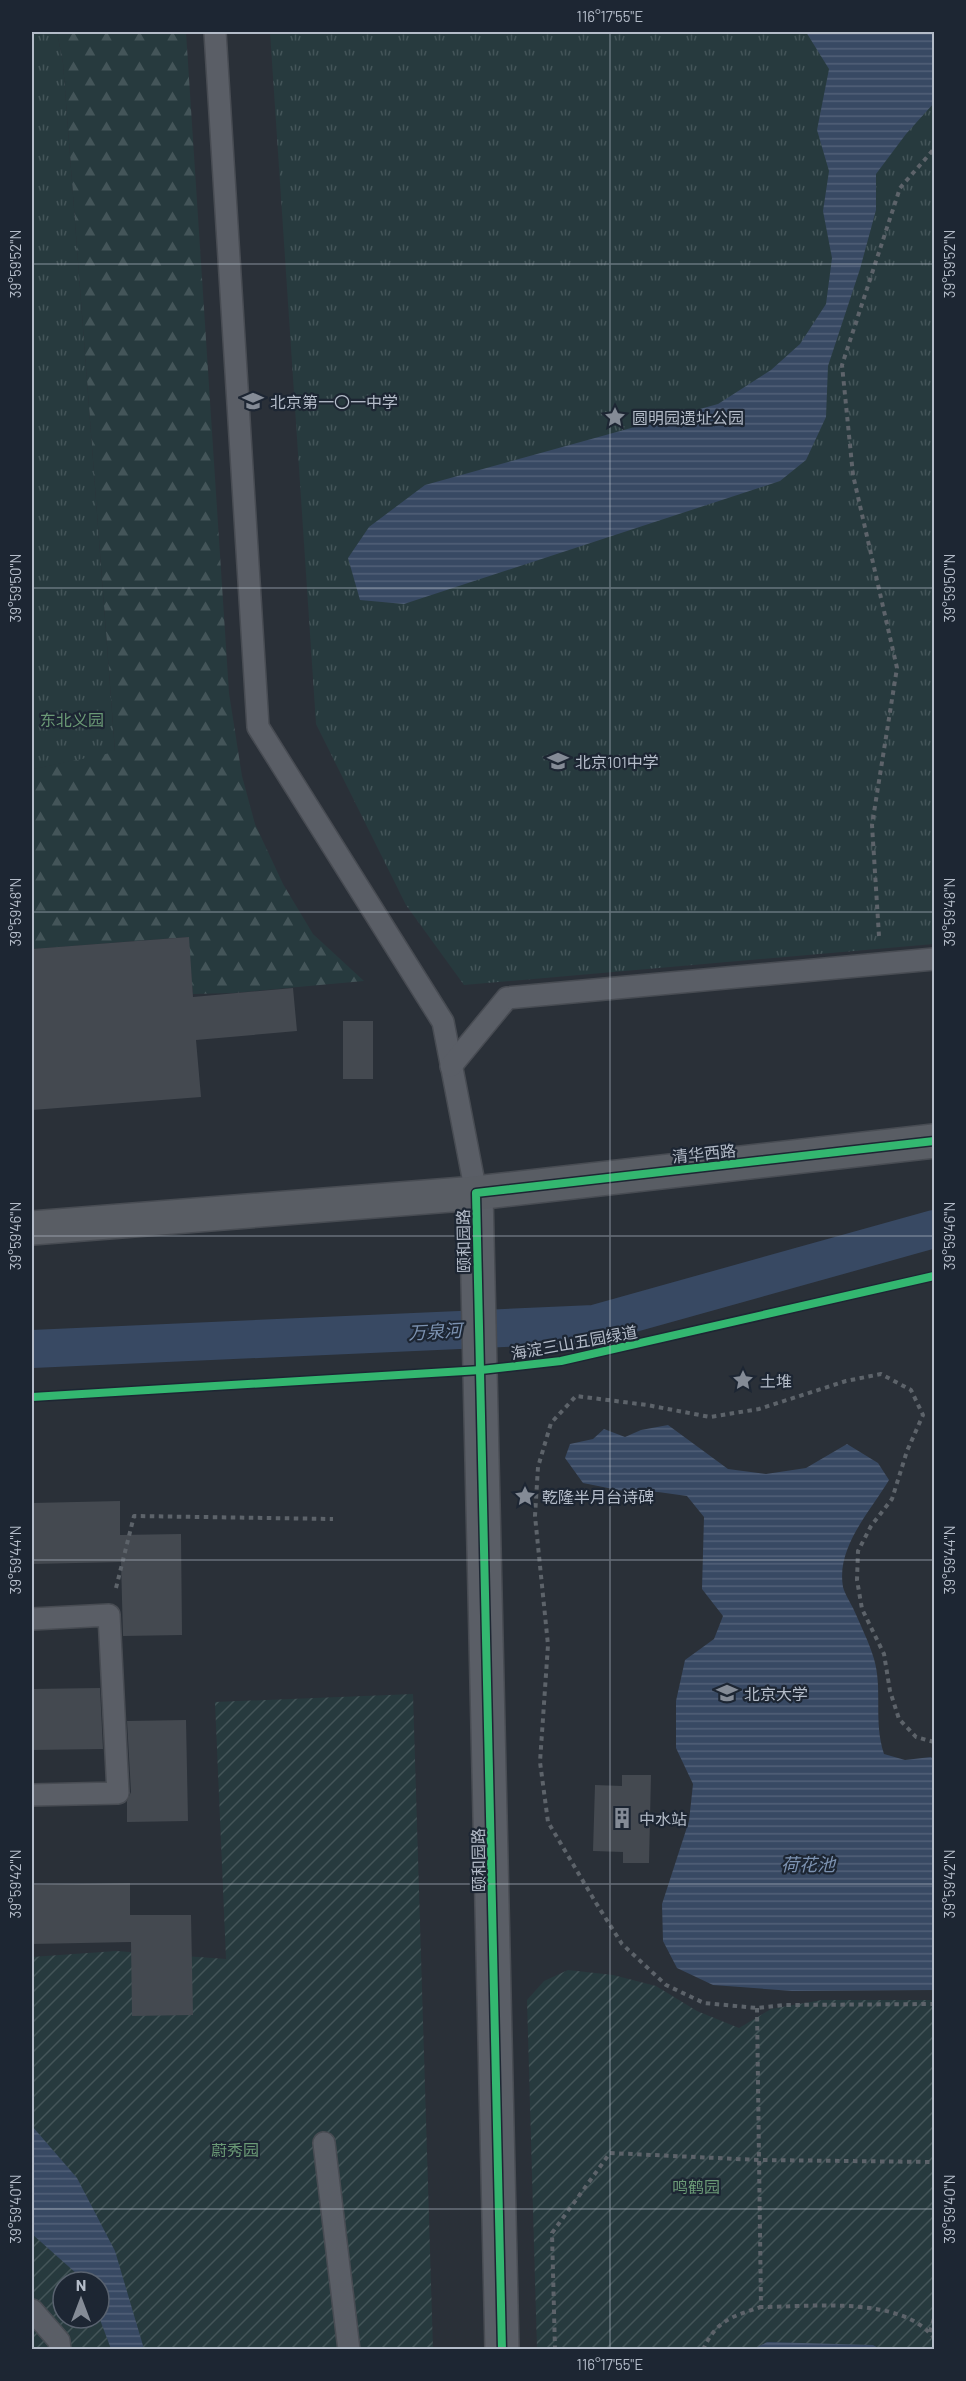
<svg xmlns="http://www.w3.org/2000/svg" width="966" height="2381" viewBox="0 0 966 2381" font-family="Barlow,'Noto Sans SC',sans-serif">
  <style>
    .forest { fill: url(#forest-firs) }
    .park { fill: url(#park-tufts) }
    .garden { fill: url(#garden-furrows); fill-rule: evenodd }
    .water { fill: url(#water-rules) }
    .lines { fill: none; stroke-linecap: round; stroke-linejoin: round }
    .canal { stroke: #384963; stroke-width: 38 }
    .building { fill: #444950 }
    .service-casing { stroke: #484c53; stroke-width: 24 }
    .tertiary-casing { stroke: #484c53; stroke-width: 36 }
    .secondary-casing { stroke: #484c53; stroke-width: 36 }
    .path { stroke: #5d636a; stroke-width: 4; stroke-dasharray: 4.5 4.5; stroke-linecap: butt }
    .service { stroke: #5a5e66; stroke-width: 21 }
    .tertiary { stroke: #5a5e66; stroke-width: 33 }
    .secondary { stroke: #595d64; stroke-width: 33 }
    .cycleway-casing { stroke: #1d2633; stroke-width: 11 }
    .cycleway { stroke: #33b770; stroke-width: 8 }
    .ticks { fill: none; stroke: #b4bcc9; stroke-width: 1.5; stroke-opacity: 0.45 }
    .labels { text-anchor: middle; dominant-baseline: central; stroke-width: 4.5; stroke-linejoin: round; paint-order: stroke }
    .poi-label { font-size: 16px; fill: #b4bcc9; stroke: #1d2633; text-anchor: start }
    .park-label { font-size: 16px; fill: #6b9a76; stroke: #1d2633 }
    .street-label { font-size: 16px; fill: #b4bcc9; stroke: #1d2633 }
    .water-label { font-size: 18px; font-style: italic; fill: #7c92b1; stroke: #1d2633 }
    .neatline { fill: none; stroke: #b4bcc9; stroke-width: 2 }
    .ticks-label { font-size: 15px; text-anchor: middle; fill: #b4bcc9 }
  </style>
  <defs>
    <pattern id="forest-firs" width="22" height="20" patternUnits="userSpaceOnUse" patternTransform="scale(1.5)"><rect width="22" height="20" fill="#273a3e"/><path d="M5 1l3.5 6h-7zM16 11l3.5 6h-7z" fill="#445559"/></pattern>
    <pattern id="park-tufts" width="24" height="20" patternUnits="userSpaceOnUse" patternTransform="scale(1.5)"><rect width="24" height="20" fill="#273a3e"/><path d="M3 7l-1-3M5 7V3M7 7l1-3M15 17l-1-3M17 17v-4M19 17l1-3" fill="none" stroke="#445559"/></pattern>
    <pattern id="garden-furrows" width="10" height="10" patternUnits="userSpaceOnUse" patternTransform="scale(1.5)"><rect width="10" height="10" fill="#273a3e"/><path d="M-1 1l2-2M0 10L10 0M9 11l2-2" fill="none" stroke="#445559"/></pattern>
    <pattern id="water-rules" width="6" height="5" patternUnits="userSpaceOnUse" patternTransform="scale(1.5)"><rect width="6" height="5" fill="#384963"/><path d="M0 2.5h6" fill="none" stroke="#526178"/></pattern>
  </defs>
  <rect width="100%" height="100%" fill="#2a3038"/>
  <polygon class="forest" points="57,32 186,32 229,693 242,776 255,824 283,884 313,934 364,981 233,993 193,994 188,937 32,949 34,769 115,751 63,63"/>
  <g class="park">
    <polygon points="32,32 57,32 63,63 115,752 34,769 32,826"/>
    <polygon points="270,32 934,32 934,944 464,985 406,905 316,724"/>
  </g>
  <g class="garden">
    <path d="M413 1694 433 2349 32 2350V1957L116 1951 226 1959 215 1702ZM63 2282H99V2318H63Z"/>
    <polygon points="568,1970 613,1975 656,1986 697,2011 739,2028 771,2009 822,2000 934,2000 934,2349 537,2349 527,2000 544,1981"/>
  </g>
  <g class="water">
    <polygon points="806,32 934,32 934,103 906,134 876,174 876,210 860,269 828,366 826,417 806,460 780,481 404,604 360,600 348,558 369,527 425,485 718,404 771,370 800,344 826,304 832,258 823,211 829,171 817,130 829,69"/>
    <path d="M668 1425 728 1469 766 1474 806 1468 847 1444 878 1463 889 1480C870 1512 836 1547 843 1587 845 1594 850 1602 853 1608 860 1624 869 1642 874 1659 883 1690 873 1720 884 1754L905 1760 931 1757 934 1760V1837L933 1844 934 1990 792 1991 713 1985 677 1968 663 1941 662 1904 689 1821 693 1784 676 1748V1701L685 1660 714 1639 723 1616 702 1589 704 1517 687 1496 658 1492 623 1491 583 1483 565 1458 570 1444 593 1439 604 1429 625 1437 641 1430Z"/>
    <polygon points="32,2126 77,2178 115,2251 144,2349 111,2349 99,2317 99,2282 86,2282 32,2234"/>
    <polygon points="767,2342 873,2345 880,2349 754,2349"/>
  </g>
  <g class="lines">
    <polyline class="canal" points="32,1349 594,1324 934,1229"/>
  </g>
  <g class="building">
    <polygon points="189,937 193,997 293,988 297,1031 196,1040 201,1097 32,1110 32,949"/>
    <rect x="343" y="1021" width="30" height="58"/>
    <polygon points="120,1501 120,1535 181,1534 182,1635 123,1636 121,1562 32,1564 32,1503"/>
    <polygon points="100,1688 103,1749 32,1750 32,1689"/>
    <polygon points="186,1720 188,1821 127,1822 127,1801 131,1792 127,1721"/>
    <polygon points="622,1775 651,1775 649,1863 623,1863 623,1852 593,1851 595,1785 622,1786"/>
    <polygon points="130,1883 130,1915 191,1915 193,2015 132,2016 131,1942 32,1944 32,1885"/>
  </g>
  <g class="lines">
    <defs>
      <g id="service">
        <polyline points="215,32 258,727 443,1022 476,1193"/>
        <polyline points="451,1066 507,998 934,959"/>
        <polyline points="32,1619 109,1615 118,1793 32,1795"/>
        <polyline points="324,2143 349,2350"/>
        <polyline points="32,2310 59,2341 60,2350"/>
      </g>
      <polyline id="tertiary" points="476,1193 502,2350"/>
      <polyline id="secondary" points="32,1228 476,1193 934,1141"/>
    </defs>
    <use href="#service" class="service-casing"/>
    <use href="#tertiary" class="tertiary-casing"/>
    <use href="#secondary" class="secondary-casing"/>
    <g class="path">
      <polyline points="879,936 872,825 897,668 853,475 842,365 900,188 934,149"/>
      <polyline points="116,1588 134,1516 333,1519"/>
      <polyline points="934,1742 916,1737 899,1719 890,1691 884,1654 862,1609 857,1580 858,1551 871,1526 892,1499 907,1451 923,1415 911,1390 881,1374 846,1381 759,1409 710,1417 647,1405 576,1396 551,1423 538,1467 535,1516 548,1645 540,1762 548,1822 596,1903 622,1944 666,1985 704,2003 757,2008 785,2005 934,2004"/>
      <path d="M757 2008 761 2307C811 2307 901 2295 934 2338"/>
      <polyline points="930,2332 934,2318"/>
      <polyline points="555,2350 552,2233 610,2153 759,2160 934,2162"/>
      <path d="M703 2350C716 2320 733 2316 761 2307"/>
    </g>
    <use href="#service" class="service"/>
    <use href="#tertiary" class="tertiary"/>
    <use href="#secondary" class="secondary"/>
    <defs>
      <g id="cycleway">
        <polyline points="32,1397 481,1370 561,1361 934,1276"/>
        <polyline points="502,2350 476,1193 934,1141"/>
      </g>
    </defs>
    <use href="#cycleway" class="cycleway-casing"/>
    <use href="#cycleway" class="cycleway"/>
  </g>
  <path class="ticks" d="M610 32V2350M32 264H934M32 588H934M32 912H934M32 1236H934M32 1560H934M32 1884H934M32 2209H934"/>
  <defs>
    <symbol id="school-bare" viewBox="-9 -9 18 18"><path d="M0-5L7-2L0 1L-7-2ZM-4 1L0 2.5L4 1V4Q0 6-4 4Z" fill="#848b96" stroke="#1d2633" stroke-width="2.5" paint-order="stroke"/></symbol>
    <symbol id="sight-bare" viewBox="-9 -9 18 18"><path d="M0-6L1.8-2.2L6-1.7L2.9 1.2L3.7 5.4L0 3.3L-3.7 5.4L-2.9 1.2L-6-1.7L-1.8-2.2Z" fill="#848b96" stroke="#1d2633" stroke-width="2.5" paint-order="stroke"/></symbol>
    <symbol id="university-bare" viewBox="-9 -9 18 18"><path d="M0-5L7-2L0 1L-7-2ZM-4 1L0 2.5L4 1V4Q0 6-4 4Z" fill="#848b96" stroke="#1d2633" stroke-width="2.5" paint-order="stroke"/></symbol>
    <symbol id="building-bare" viewBox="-9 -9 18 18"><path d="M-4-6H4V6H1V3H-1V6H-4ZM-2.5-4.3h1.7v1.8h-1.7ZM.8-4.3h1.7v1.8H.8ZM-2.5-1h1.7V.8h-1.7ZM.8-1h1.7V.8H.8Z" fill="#848b96" stroke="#1d2633" stroke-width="2.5" paint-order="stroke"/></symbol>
  </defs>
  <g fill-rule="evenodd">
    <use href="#school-bare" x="238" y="386" width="30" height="30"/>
    <use href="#sight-bare" x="600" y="402" width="30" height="30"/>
    <use href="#school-bare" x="543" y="746" width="30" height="30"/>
    <use href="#sight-bare" x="728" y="1365" width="30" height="30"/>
    <use href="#sight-bare" x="510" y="1481" width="30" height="30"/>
    <use href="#university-bare" x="712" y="1678" width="30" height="30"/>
    <use href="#building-bare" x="607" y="1803" width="30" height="30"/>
  </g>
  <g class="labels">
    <g class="poi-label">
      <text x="270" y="401">北京第一〇一中学</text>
      <text x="632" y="417">圆明园遗址公园</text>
      <text x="575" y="761">北京101中学</text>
      <text x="760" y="1380">土堆</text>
      <text x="542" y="1496">乾隆半月台诗碑</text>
      <text x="744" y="1693">北京大学</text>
      <text x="639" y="1818">中水站</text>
    </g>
    <g class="park-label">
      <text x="72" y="719">东北义园</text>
      <text x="235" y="2149">蔚秀园</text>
      <text x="696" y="2186">鸣鹤园</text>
    </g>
    <g class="street-label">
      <text transform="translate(704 1153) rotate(-6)">清华西路</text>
      <text transform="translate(463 1241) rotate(-91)">颐和园路</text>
      <text transform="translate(574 1342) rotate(-10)">海淀三山五园绿道</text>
      <text transform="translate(478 1860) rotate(-91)">颐和园路</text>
    </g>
    <g class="water-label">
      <text transform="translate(435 1331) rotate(-3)">万泉河</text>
      <text x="808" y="1864">荷花池</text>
    </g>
  </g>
  <rect width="966" height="2381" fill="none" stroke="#1d2633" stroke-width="66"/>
  <g transform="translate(81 2300)"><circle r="28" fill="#1d2633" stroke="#59626f" stroke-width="1.5"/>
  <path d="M0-4.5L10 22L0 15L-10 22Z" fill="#848b96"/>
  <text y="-9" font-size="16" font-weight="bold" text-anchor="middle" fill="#b4bcc9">N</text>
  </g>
  <rect x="33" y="33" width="900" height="2315" class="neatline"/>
  <g class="ticks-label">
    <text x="610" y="22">116°17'55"E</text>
    <text transform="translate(16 264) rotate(-90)" y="5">39°59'52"N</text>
    <text transform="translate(950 264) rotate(-90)" y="5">39°59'52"N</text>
    <text transform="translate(16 588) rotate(-90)" y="5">39°59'50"N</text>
    <text transform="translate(950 588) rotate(-90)" y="5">39°59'50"N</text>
    <text transform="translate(16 912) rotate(-90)" y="5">39°59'48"N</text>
    <text transform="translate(950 912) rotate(-90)" y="5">39°59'48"N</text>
    <text transform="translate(16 1236) rotate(-90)" y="5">39°59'46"N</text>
    <text transform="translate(950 1236) rotate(-90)" y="5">39°59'46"N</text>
    <text transform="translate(16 1560) rotate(-90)" y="5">39°59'44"N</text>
    <text transform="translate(950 1560) rotate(-90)" y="5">39°59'44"N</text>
    <text transform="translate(16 1884) rotate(-90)" y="5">39°59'42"N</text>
    <text transform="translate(950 1884) rotate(-90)" y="5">39°59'42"N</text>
    <text transform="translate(16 2209) rotate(-90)" y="5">39°59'40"N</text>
    <text transform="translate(950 2209) rotate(-90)" y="5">39°59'40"N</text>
    <text x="610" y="2370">116°17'55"E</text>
  </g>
</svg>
